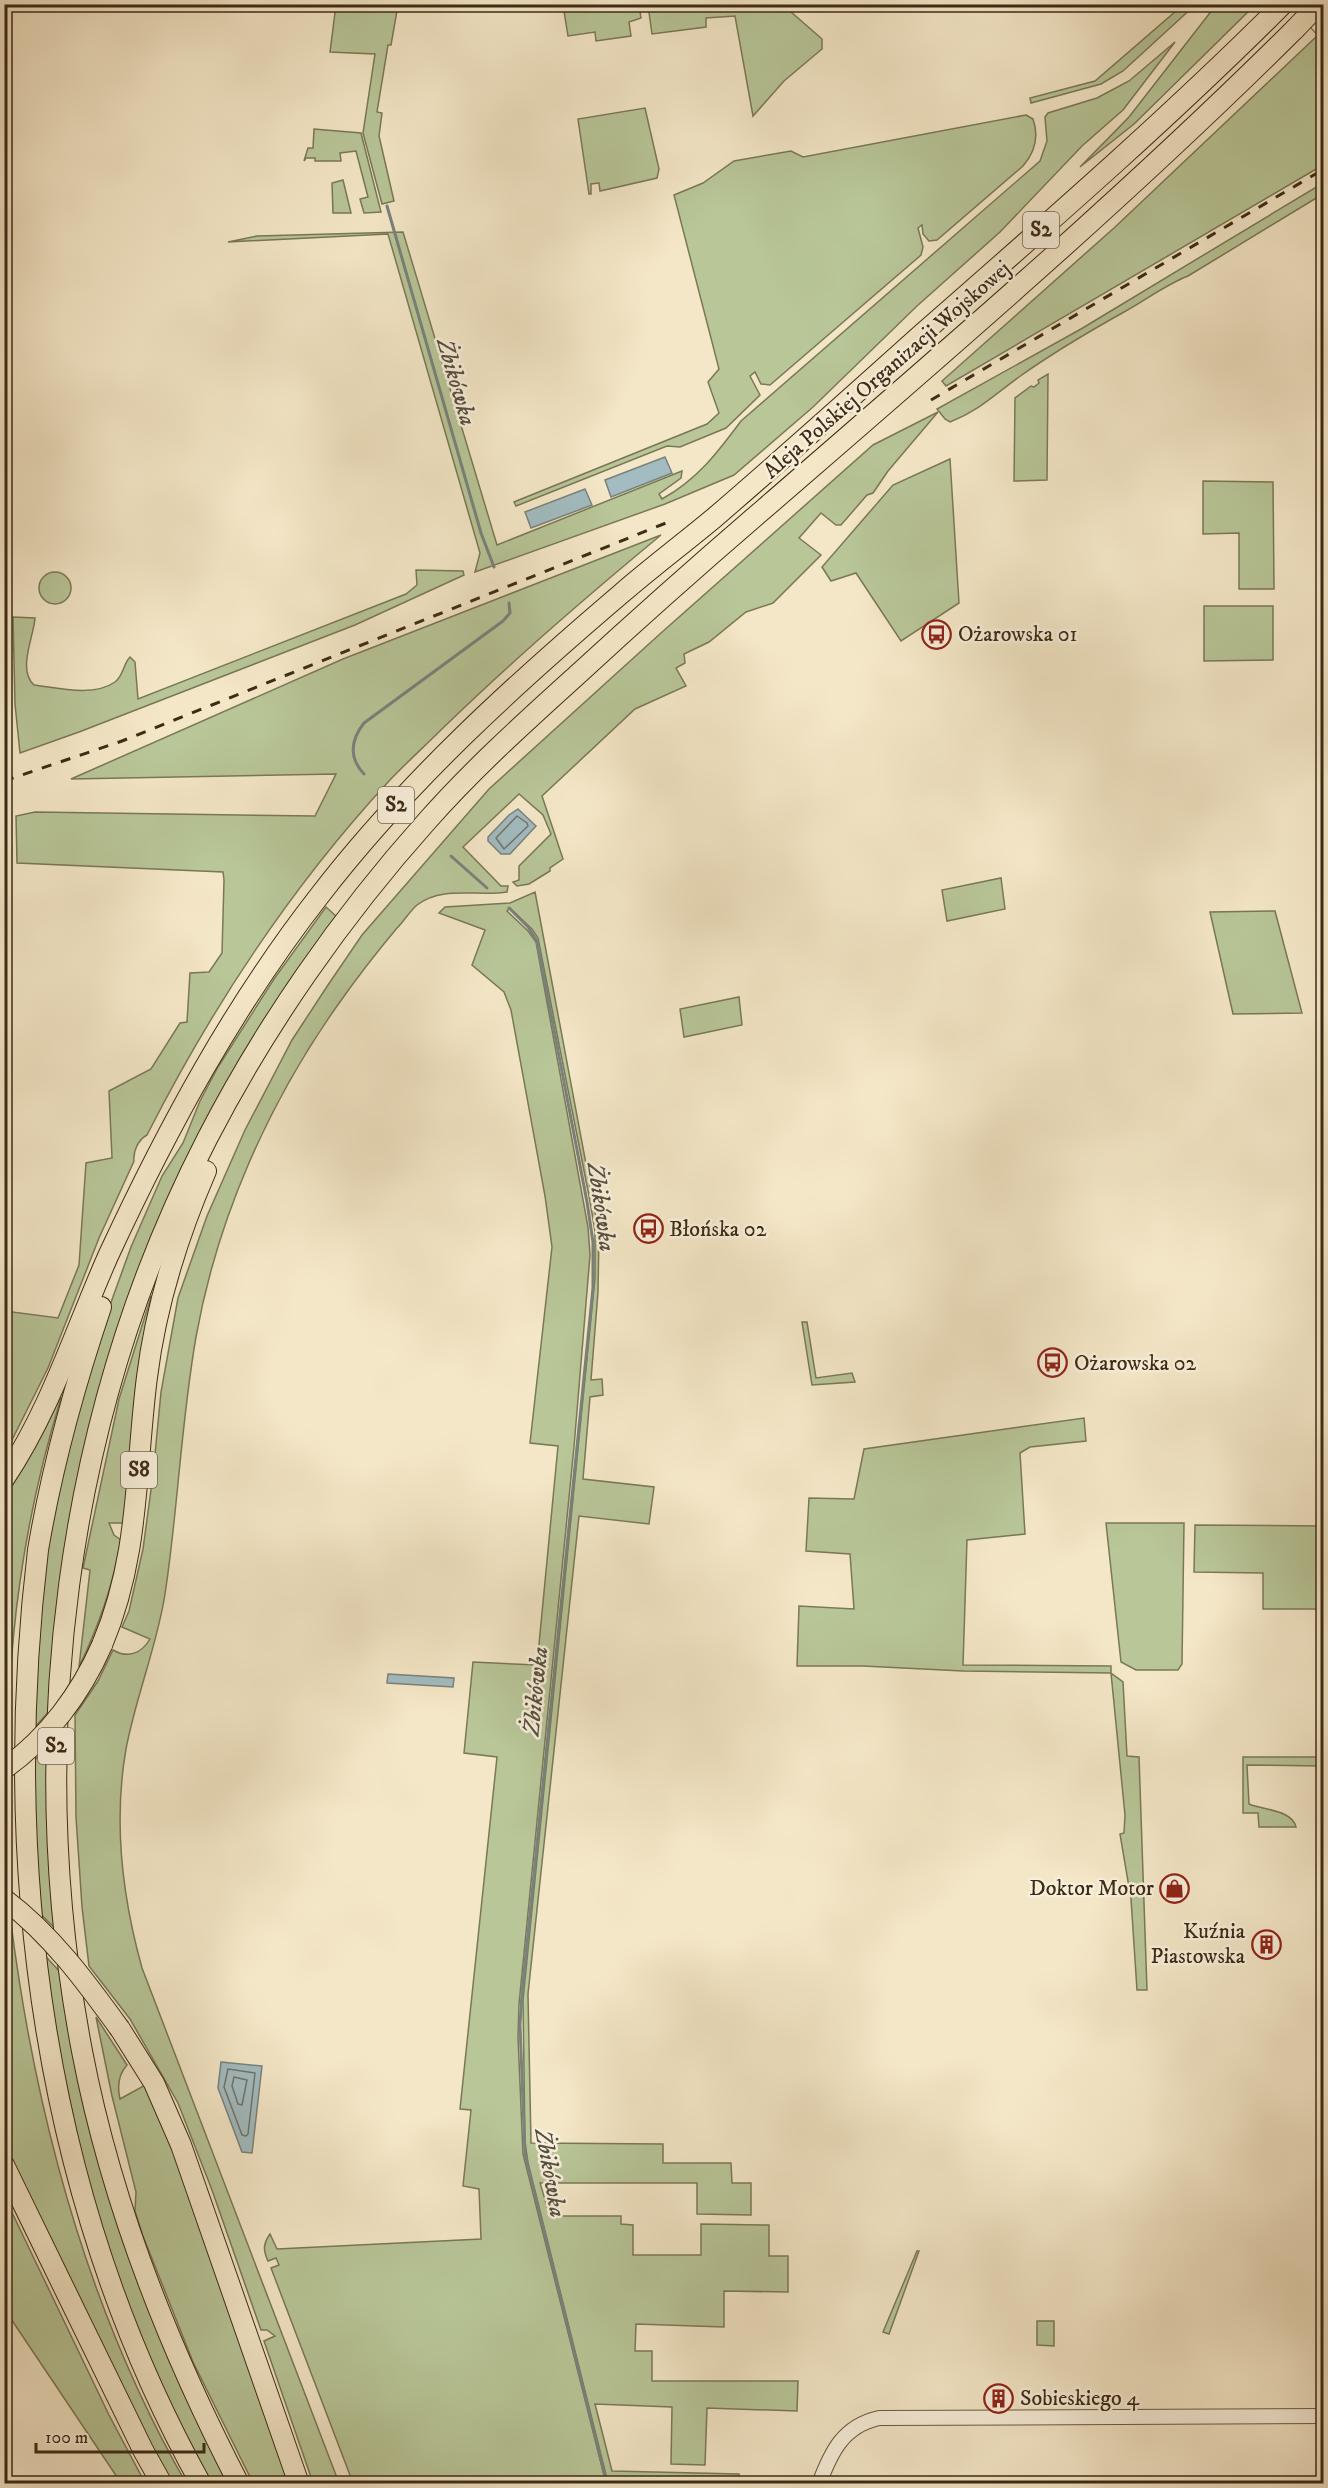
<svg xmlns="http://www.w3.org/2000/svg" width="1328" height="2488" viewBox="0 0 1328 2488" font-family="'IM FELL DW Pica',serif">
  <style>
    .green { fill: #b8c698; stroke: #7a7857; stroke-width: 1.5 }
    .water { fill: #a2bcc1; stroke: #79827d; stroke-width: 1.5 }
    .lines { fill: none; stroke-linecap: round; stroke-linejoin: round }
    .shore { stroke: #6f746c; stroke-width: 1.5 }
    .stream { stroke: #79827d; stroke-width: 3 }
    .minor-casing { stroke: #6a5a42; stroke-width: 16 }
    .highway-casing { stroke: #3c2b16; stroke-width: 22 }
    .minor { stroke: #f8efdb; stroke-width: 14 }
    .highway { stroke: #f4e7c7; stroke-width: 20 }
    .rail { stroke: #3c2b16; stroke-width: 3; stroke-dasharray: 10 10; stroke-linecap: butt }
    .highway-bridge-casing { stroke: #3c2b16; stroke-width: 22; stroke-linecap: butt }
    .highway-bridge { stroke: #f4e7c7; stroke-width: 20 }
    .labels { text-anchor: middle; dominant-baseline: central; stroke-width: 5; stroke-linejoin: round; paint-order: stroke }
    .shield { fill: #f8efdb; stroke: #746651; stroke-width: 1.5 }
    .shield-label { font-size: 21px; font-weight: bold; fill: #3c2b16 }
    .street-label { font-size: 22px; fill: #3c2b16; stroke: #f8efdb }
    .poi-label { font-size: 22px; fill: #3c2b16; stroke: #f8efdb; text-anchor: start }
    .water-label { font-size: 24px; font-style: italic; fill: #564f41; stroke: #f8efdb }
  </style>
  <rect width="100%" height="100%" fill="#f4e7c7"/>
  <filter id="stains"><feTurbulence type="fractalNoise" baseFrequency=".00333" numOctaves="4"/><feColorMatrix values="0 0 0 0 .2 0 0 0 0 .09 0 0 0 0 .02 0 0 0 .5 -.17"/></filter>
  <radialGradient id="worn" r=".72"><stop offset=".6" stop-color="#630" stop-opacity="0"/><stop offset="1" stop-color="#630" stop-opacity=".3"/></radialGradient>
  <g class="green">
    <polygon points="336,5 398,5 391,45 388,45 377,112 382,113 379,136 394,201 382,204 363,133 375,54 330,52"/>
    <polygon points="563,5 639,5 641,18 629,22 631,36 596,41 595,32 568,36"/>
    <polygon points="648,5 783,5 822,39 822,49 784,81 753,116 735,16 706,18 706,27 652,34"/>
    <polygon points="1183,5 1195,5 1123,71 1101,84 1031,103 1030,98 1095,81"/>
    <polygon points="1216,5 1255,5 1134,124 1080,167 1129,117"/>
    <polygon points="1318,35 1324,41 1323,165 946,386 942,381 1114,228"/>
    <path d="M1175 42 1123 110 1082 146 1000 232 917 306 813 407 734 475 665 504 475 572 480 553 388 234 228 242 257 236 403 232 497 545 682 471 681 478 659 494 662 499C697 480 718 452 741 421L1040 161 1047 141 1045 117 1048 113 1097 98 1129 81Z"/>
    <polygon points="645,108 659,169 657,178 600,191 599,183 591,184 591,194 589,194 578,119"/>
    <path d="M1026 115 1033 119C1039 136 1035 152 1023 166L937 240 929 241 923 234 922 225 918 228 923 247 921 255 770 385 761 384 755 372 750 376 760 395 726 428 680 447 667 446 516 506 514 502 707 424 719 413 708 382 719 369 674 195 703 183 734 161 791 151 803 157Z"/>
    <polygon points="314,129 361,133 381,212 364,213 360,199 368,197 356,151 340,153 341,161 315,161 315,158 306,158 304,161 308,148 313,148"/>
    <polygon points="343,180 351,213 333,213 332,183"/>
    <path d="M1323 183V194L1188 276C1165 285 1146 300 1124 312 1090 331 1051 354 1019 377 994 395 980 410 950 422L945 419 937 409 1081 329Z"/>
    <polygon points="1048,374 1047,480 1014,481 1015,398 1031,386 1034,387 1039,383 1038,380"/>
    <path d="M938 412 888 471 873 493 867 495 841 525H836L821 513 799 538 821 555 773 603 746 612 709 642 684 654 685 663 676 668 686 686 635 709 542 796 563 859 550 868V871L529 884 517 886 513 882 519 880V866L551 834 543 815 519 794 463 847 501 886H508L507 892C478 897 443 885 417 905 410 911 404 921 397 928 376 953 356 979 337 1006 268 1104 217 1219 196 1337 181 1422 178 1509 165 1594 157 1646 136 1696 126 1749 113 1823 122 1896 142 1968L339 2483H313L264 2341 275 2336 267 2330H261L212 2190 178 2103 130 2019 89 1966 82 1907 76 1817 75 1715 98 1681 113 1650C128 1659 142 1653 150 1639L122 1627 129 1611 143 1549 153 1475 161 1392 178 1298 207 1216 245 1130 292 1040 328 985 362 935 489 789 661 633 873 445Z"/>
    <polygon points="950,459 959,603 901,641 856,573 831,581 822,567 893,485"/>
    <polygon points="1203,481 1273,482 1274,589 1239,589 1239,533 1203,534"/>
    <path d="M661 535C586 597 513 660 444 727 426 745 406 763 389 781 291 887 212 1007 147 1135 138 1140 133 1151 134 1161L99 1238 48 1368 5 1454V1311L58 1318 79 1265 86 1163 112 1158 109 1091 151 1069 180 1023 187 1022 190 973 209 972 222 953 224 880 223 872 17 863 16 816 35 812 315 816 336 774 71 779 343 659Z"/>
    <path d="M416 570 463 571 464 575 355 625 79 732 20 753 15 704 13 617 35 618C34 636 17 670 34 685 58 688 94 697 115 682 124 675 123 664 130 657L135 662 138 699 406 594 417 585Z"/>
    <circle cx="55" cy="588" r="16"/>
    <polygon points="1204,606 1273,606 1273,660 1204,661"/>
    <polygon points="1001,878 1005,909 947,921 942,890"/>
    <path d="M535 892 599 1233 598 1292 591 1380 602 1379 603 1395 590 1397 583 1479 654 1487 649 1524 579 1516 528 1994 531 2143 663 2144V2163H731L732 2183H751V2215L697 2214V2183H540L550 2216H621V2224L633 2225V2255H701V2224L769 2225V2256H788V2292L724 2291V2327L636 2324 635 2351H652V2381H798L797 2411 707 2408 705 2465 671 2464 672 2407 595 2404 612 2471 739 2474V2477H814L811 2483H608L528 2163 525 2142 523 2000 595 1278V1231L589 1196 538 938 532 929 510 908 507 911 528 931 536 942 588 1227 590 1255 574 1447 519 2004 518 2037 523 2154 606 2483H353L271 2268 279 2265 276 2258 268 2261C263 2250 263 2244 270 2234L277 2249 481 2239 479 2189 463 2186 471 2110 460 2109 497 1757 464 1753 473 1662 537 1665 558 1446 530 1443 552 1247 545 1196 511 1010 504 992 472 965 485 930 439 913 445 907 510 903Z"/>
    <polygon points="326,907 336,916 288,983 222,1091 121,1329 52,1708 27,1736 34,1641 56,1493 93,1353 114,1294 131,1247 162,1176 183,1143 200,1101 218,1067 274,979"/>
    <polygon points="1275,911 1302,1013 1233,1014 1210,912"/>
    <polygon points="739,997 742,1025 684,1037 680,1009"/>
    <path d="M151 1297 154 1298 128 1523H109L114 1535 121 1540C113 1585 99 1626 79 1667L90 1570 83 1568 119 1399Z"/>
    <polygon points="802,1322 807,1322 816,1378 852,1373 855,1382 812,1385"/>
    <path d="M59 1397 61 1398C26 1512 8 1633 8 1752L5 1755V1492L36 1445Z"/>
    <polygon points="1084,1418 1086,1441 1030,1447 1020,1453 1025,1534 967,1540 963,1665 1111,1666 1111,1673 1123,1682 1127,1756 1139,1757 1147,1990 1137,1990 1131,1899 1120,1834 1124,1833 1125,1815 1111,1673 963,1671 863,1666 797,1666 799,1606 854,1609 850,1554 806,1551 809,1498 854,1499 864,1449"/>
    <polygon points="1106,1523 1184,1523 1182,1664 1178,1670 1136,1670 1121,1662"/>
    <polygon points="1195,1525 1323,1526 1323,1609 1263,1609 1263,1573 1194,1572"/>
    <polygon points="50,1746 58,1931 31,1905 27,1767"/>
    <path d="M1243 1757H1323V1766L1247 1765 1249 1804C1264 1810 1292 1810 1296 1827H1259L1258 1813H1243Z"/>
    <path d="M5 1917 11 1923C36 2118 88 2312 186 2483H171L141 2429 5 2149Z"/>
    <polygon points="36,1946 62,1974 79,2071 231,2483 209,2483 171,2411 100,2239"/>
    <path d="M96 2017 127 2065C118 2075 117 2086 120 2099L147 2084 159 2110 292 2483H253L193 2362 143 2236 135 2211 136 2192 112 2096Z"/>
    <polygon points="5,2198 109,2415 145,2483 121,2483 5,2310"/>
    <polygon points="917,2251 919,2251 889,2334 883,2332"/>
    <polygon points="1037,2321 1054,2321 1054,2346 1037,2345"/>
  </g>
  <g class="water">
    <polygon points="665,457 672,473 611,497 605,480"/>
    <polygon points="585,489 592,505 531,528 525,512"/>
    <polygon points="518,809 536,826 510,854 501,854 488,841 488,837 509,815"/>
    <polygon points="388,1674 454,1678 453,1687 387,1683"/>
    <polygon points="221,2062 262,2066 252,2153 242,2152 218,2088"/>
  </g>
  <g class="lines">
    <g class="shore">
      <polygon points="517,816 527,823 528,826 504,849 496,838"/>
      <polygon points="228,2069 255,2073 248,2134 246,2136 242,2135 224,2087"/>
      <polygon points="234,2077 247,2080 242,2105 238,2104 232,2086"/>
    </g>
    <g class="stream">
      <polyline points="387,206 481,533 494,567"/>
      <path d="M364 774C349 758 350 741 364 723L503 621 510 613 509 603"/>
      <polyline points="451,856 487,888"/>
      <polyline points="509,908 528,927 537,941 587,1202 593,1242 593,1288 522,1993 520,2025 525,2154 607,2484"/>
    </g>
    <defs>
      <g id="minor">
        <polyline points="1299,4 1324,31"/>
        <path d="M819 2484C831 2452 843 2426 879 2418L1324 2416"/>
      </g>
      <g id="highway">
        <path d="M101 1307C74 1387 52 1467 38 1550 0 1868 44 2202 201 2484"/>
        <path d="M4 1479C51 1409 75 1330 109 1254 168 1127 234 1005 320 895 407 782 514 685 622 593 652 567 684 543 714 518 785 457 854 395 923 333 1045 226 1168 119 1283 4"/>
        <path d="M102 1645C140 1555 135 1471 147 1377 156 1305 177 1238 206 1171"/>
        <polyline points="120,2029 154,2083 181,2145 299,2484"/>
        <polyline points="4,2165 143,2450 162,2484"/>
        <path d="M239 2484C168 2347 111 2203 82 2051 24 1746 64 1417 207 1139 265 1026 342 916 427 821 473 769 524 723 576 676 638 619 701 563 765 508 945 352 1126 197 1295 29"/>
      </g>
    </defs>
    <use href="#minor" class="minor-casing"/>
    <use href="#highway" class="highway-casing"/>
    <use href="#minor" class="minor"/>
    <use href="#highway" class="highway"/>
    <g class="rail">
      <polyline points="931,400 1324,169"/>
      <polyline points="4,781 122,741 671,521"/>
    </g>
    <defs>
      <g id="highway-bridge">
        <polyline points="1295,29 1319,4"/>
        <path d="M4 1769C48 1738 81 1693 102 1645"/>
        <path d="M4 1899C51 1934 86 1982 120 2029"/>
      </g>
    </defs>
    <use href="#highway-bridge" class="highway-bridge-casing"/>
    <use href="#highway-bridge" class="highway-bridge"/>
  </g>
  <defs>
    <symbol id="bus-ring" viewBox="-11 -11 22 22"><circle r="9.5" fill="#f8efdb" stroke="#8f2418" stroke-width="1.5"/><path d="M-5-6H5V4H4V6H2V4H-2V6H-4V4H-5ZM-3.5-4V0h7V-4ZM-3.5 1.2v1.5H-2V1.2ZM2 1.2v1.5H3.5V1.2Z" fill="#8f2418"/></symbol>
    <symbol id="shop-ring" viewBox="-11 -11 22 22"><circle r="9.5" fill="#f8efdb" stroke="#8f2418" stroke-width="1.5"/><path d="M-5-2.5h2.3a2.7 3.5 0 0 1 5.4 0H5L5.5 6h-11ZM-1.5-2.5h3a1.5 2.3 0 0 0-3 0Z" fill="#8f2418"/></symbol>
    <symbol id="building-ring" viewBox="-11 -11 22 22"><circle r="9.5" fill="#f8efdb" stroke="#8f2418" stroke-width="1.5"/><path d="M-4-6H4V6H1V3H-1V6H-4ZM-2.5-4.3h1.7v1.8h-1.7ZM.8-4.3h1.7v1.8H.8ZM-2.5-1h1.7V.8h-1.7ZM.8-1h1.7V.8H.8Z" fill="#8f2418"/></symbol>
  </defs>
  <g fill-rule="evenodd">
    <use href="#bus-ring" x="920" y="618" width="33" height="33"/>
    <use href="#bus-ring" x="632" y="1212" width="33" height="33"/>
    <use href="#bus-ring" x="1036" y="1346" width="33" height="33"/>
    <use href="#shop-ring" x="1158" y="1872" width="33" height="33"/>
    <use href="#building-ring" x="1250" y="1928" width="33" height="33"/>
    <use href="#building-ring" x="982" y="2382" width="33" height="33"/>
  </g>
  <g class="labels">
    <g class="shield">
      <rect x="1023" y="212" width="36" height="36" rx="4.5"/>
      <rect x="378" y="787" width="36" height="36" rx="4.5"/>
      <rect x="121" y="1452" width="36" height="36" rx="4.5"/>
      <rect x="38" y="1728" width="36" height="36" rx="4.5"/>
    </g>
    <g class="shield-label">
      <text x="1041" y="230">S2</text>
      <text x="396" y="805">S2</text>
      <text x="139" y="1470">S8</text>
      <text x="56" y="1746">S2</text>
    </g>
    <g class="street-label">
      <text transform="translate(887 370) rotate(-41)">Aleja Polskiej Organizacji Wojskowej</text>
    </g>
    <g class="poi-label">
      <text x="958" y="634">Ożarowska 01</text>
      <text x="669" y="1229">Błońska 02</text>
      <text x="1074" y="1363">Ożarowska 02</text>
      <text x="1154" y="1888" text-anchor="end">Doktor Motor</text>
      <text x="1245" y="1931" text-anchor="end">Kuźnia<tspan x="1245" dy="25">Piastowska</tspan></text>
      <text x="1020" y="2398">Sobieskiego 4</text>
    </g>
    <g class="water-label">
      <text transform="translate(456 382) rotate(74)">Żbikówka</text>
      <text transform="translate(601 1207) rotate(82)">Żbikówka</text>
      <text transform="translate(536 1691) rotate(-84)">Żbikówka</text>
      <text transform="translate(550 2173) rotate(80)">Żbikówka</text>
    </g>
  </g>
  <rect width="1328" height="2488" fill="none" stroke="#f4e7c7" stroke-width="24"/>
  <rect x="6" y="6" width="1316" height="2476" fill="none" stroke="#3c2b16" stroke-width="3"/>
  <rect x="12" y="12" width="1304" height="2464" fill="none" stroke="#3c2b16" stroke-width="1.5"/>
  <path d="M36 2443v9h168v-9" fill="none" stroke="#3c2b16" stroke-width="3"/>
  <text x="45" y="2443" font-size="18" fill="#3c2b16" stroke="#f8efdb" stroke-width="4.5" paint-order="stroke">100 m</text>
  <rect width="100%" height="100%" filter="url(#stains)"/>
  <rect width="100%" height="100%" fill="url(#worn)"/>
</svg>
